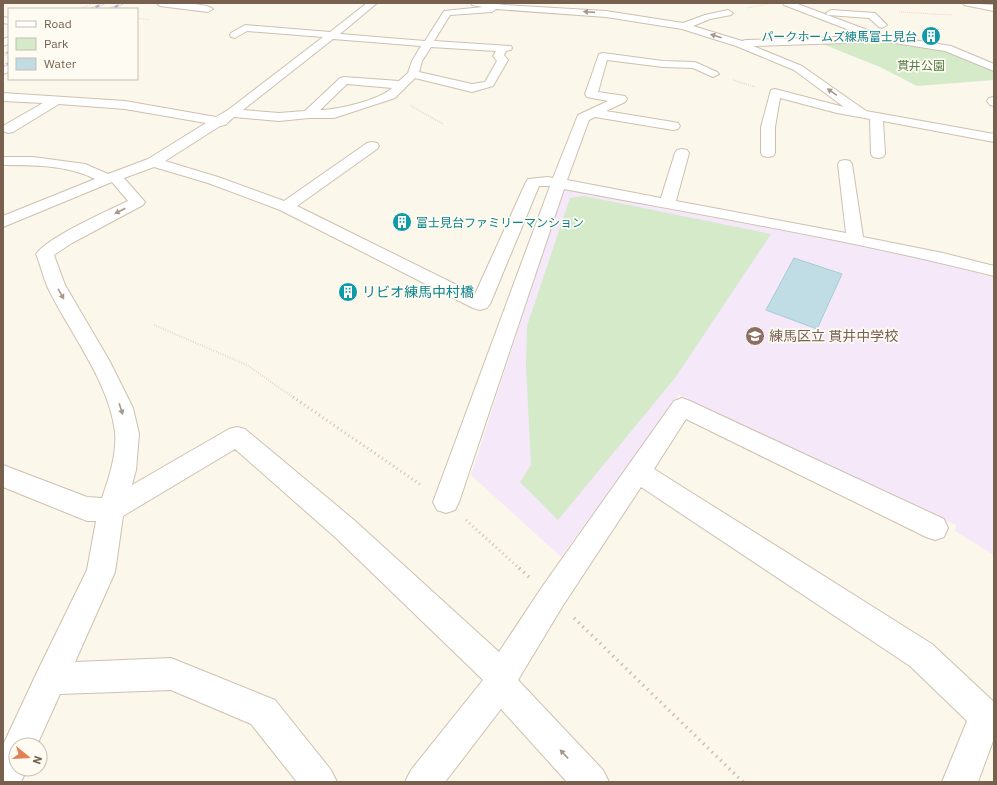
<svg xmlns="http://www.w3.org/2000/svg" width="997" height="785" viewBox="0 0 997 785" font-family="'IBM Plex Sans','Noto Sans JP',sans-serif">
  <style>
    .education { fill: #f4e8f9 }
    .green { fill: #d4eac9 }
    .water { fill: #c0dde6; stroke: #a6cbd7 }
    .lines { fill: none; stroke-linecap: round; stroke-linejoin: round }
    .minor-casing { stroke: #cec0b0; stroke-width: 2 }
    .path-far4 { stroke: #d6bda6; stroke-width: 1; stroke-dasharray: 0.5 1.5; stroke-linecap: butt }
    .path-far3 { stroke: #d6bda6; stroke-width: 1.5; stroke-dasharray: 0.5 1.5; stroke-linecap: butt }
    .path-far2 { stroke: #d6bda6; stroke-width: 2; stroke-dasharray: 0.5 2; stroke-linecap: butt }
    .path-far1 { stroke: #d6bda6; stroke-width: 3; stroke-dasharray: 1 3.5; stroke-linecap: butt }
    .path { stroke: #d6bda6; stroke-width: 3.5; stroke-dasharray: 1.5 4.5; stroke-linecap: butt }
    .minor { fill: #fff; fill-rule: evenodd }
    .rail-casing { stroke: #bca8c7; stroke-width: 2 }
    .rail { stroke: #fefbf2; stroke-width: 1.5; stroke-dasharray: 4; stroke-linecap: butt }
    .oneway { fill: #a7988c }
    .labels { text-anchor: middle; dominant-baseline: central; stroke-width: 3.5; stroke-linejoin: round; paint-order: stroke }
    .far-culture-label { font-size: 12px; fill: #0d838f; stroke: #fefbf2; text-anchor: end }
    .far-park-label { font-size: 12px; fill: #527c46; stroke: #fefbf2 }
    .culture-label { font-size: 14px; fill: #0d838f; stroke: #fefbf2; text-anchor: start }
    .education-label { font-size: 14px; fill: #785e54; stroke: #fefbf2; text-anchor: start }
  </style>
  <rect width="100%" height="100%" fill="#fcf7eb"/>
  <polygon class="education" points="568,187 924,258 994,278 994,555 955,531 956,525 679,395 561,557 471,475 563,191"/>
  <g class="green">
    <polygon points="889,41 946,50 994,71 994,80 917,86 880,67 820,43"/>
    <polygon points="584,196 771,234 675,378 558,520 520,482 531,465 526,366 527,326 570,198"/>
  </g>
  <polygon class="water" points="794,258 842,274 817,329 766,310"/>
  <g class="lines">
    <defs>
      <g id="minor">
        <path d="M156 3C167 3 205 2 213 9L208 12 160 6Z"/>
        <path d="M367 3H377L340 34 425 41 444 11 483 7 472 5 471 3H491L505 5 606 11 683 23 705 15 728 10 733 13 731 15 710 19 693 26 742 41 746 40 865 36 784 5 783 3H795L881 35 951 46 994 64V71L945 51 876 40 872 42 753 46 802 66 866 111 994 134V142L883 121 885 154 883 157 878 158 873 157 871 154 870 119 837 113 780 98 775 127V153L773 156 768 157 763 156 761 153V127L771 90 775 89 844 107 794 70 736 46 682 29 606 17 496 9 492 12 450 15 434 41 511 46 512 48 511 50 506 51 504 55 508 60 493 86 472 92 415 78 395 98 334 118H309L279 121 234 117 225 125 220 126 165 161 218 177 284 201 367 143 372 142 377 143 379 146 377 149 297 206 475 294 526 182 528 179 548 177 553 178 578 115 608 101 587 97 585 94 599 54 603 53 663 61 695 62 717 72 719 74 713 77 693 68 663 67 607 60 598 92 625 96 627 99 625 102 606 111 673 122 678 123 680 126 678 129 673 130 595 117 589 120 567 180 661 198 675 153 677 150 682 149 687 150 689 153 676 201 846 233 838 164 840 161 845 160 850 161 852 164 863 237 943 253 994 266V276C852 240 707 216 564 189L459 502 455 510 446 513 437 510 433 502 550 186H539L490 304 487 308 480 310 473 308 280 210 208 183 154 167 124 178 145 202 143 205 72 243 54 255 65 285 109 360 133 408 139 434 136 470 132 485 229 429 237 427 245 429 354 520 499 652 542 587 674 401 682 398 690 401 944 519 948 528 944 537 935 540 926 537 686 419 654 469 932 644 994 702V742L993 741 978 782H942L967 721 910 666 641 487 562 607 518 680 603 770 609 782H567L501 709 445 782H405L411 770 483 680 336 538 235 449 123 516 115 572 75 662 171 658 275 700 331 770 337 782H297L251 724 171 690 60 694 37 745H16V769H27L21 782H3V745L39 668 87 570 96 521H87L3 487V465L87 497 102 498C109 478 117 454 115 432 109 381 69 332 47 286 43 276 40 264 36 254 48 237 107 211 128 201L112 182 3 227V216L95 179C68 165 33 165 3 165V157H33L85 164 108 174 148 159 206 123 125 109 59 104 13 132 8 133 3 131V126L43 103 3 101V93L125 101 216 117 228 110 323 37 247 31 235 38 231 37 230 35 231 33 245 25 330 32ZM333 39 421 46 412 61 408 73 399 81 344 77 340 78 305 111 279 113 243 110ZM431 47 496 51 493 56 497 61 485 82 472 84 419 72 422 61ZM347 84 392 88C379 100 338 110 320 110Z"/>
        <polygon points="963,3 994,5 994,11 964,5"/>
        <polygon points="831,10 875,13 887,25 882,28 879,27 869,18 828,15 826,13"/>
        <polygon points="3,17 9,18 9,24 3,23"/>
        <polygon points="9,37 9,44 3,46 3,39"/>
        <polygon points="9,65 9,72 3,74 3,67"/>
        <polygon points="993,97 994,98 994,106 990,105 987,101 989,98"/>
      </g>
    </defs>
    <use href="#minor" class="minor-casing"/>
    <g class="path-far4">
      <polyline points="747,8 768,4"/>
      <polyline points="80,9 93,3"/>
      <polyline points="899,12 952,15"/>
      <polyline points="137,18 149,20"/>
    </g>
    <g class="path-far3">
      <polyline points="733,80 755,87"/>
      <polyline points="411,106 443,124"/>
    </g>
    <polyline class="path-far2" points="154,325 247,365 294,398"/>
    <g class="path-far1">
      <polyline points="293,397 421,485"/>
      <polyline points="466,520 520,569"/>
    </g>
    <g class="path">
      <polyline points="519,568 529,577"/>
      <polyline points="574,618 743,782"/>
    </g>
    <use href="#minor" class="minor"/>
    <defs>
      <g id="rail">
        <polyline points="92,9 104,3"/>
        <polyline points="111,9 123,3"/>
        <polyline points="3,55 9,52"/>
        <polyline points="3,66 9,63"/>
      </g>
    </defs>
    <use href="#rail" class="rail-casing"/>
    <use href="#rail" class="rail"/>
  </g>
  <defs><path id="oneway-solid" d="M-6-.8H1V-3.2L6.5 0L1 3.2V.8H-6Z"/></defs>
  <g class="oneway">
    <use href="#oneway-solid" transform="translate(589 12) rotate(-176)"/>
    <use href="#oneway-solid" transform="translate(716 36) rotate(-162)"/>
    <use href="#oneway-solid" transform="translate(832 92) rotate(-145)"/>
    <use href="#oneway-solid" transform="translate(120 211) rotate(153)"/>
    <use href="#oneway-solid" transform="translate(61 294) rotate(60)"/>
    <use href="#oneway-solid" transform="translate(121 409) rotate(72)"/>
    <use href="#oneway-solid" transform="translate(564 754) rotate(-133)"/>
  </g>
  <defs>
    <symbol id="building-disc" viewBox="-11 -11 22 22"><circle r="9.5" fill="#0f9aa8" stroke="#fefbf2"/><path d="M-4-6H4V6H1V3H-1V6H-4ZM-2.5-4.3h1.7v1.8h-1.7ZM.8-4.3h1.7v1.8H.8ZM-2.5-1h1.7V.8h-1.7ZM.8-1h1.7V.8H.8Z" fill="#fff"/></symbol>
    <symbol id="school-disc" viewBox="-11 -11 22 22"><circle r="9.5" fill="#8d6e63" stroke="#fefbf2"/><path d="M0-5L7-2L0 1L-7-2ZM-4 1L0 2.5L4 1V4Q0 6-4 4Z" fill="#fff"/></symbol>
  </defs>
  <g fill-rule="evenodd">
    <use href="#building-disc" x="920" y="25" width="22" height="22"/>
    <use href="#building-disc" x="391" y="211" width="22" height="22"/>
    <use href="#building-disc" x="337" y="281" width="22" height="22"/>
    <use href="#school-disc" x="744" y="325" width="22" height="22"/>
  </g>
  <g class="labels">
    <g class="far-culture-label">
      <text x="917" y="36">パークホームズ練馬富士見台</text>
      <text x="416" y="222" text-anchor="start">富士見台ファミリーマンション</text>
    </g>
    <g class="far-park-label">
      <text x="921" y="65">貫井公園</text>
    </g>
    <g class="culture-label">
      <text x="362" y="292">リビオ練馬中村橋</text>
    </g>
    <g class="education-label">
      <text x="769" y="336">練馬区立 貫井中学校</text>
    </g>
  </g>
  <rect width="997" height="785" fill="none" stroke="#77604e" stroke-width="8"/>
  <rect x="8" y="8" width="130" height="72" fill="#fefbf2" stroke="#c8bdb0"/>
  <rect x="16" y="21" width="20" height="6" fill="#ffffff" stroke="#c8bdb0"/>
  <text x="44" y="28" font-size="12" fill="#77604e">Road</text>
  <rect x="16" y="38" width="20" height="12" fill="#d4eac9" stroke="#c8bdb0"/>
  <text x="44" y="48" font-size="12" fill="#77604e">Park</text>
  <rect x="16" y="58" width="20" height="12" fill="#c0dde6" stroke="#c8bdb0"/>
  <text x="44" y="68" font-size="12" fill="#77604e">Water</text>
  <g transform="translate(28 757) rotate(108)"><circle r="19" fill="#fefbf2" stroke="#c8bdb0"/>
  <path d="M0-3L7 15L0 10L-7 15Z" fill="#e18156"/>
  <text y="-6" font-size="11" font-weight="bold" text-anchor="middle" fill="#77604e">N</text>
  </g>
</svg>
